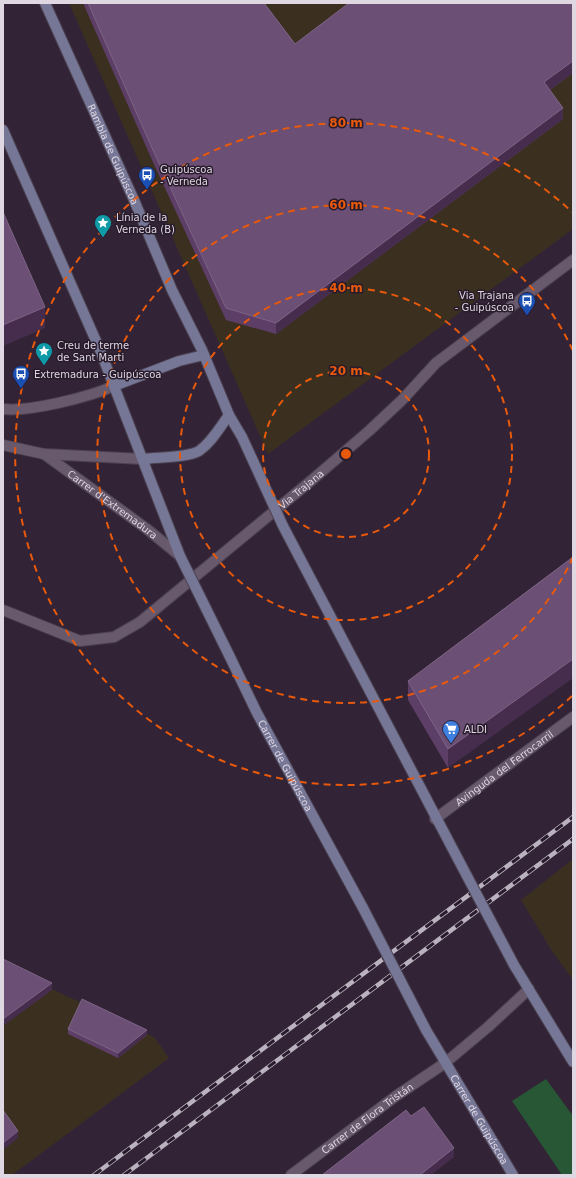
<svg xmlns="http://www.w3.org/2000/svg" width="576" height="1178" viewBox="0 0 576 1178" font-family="'DejaVu Sans',sans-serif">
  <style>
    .industrial { fill: #3b3020 }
    .green { fill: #275734 }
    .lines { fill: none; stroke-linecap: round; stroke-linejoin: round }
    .street-casing { stroke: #4c4251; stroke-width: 12 }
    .secondary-casing { stroke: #4c4251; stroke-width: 12 }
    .street { stroke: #68596d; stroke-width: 10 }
    .secondary { stroke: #767696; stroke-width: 10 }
    .rail-casing { stroke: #bbb2bf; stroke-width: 4.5 }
    .rail { stroke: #281b2c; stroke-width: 3; stroke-dasharray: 9; stroke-linecap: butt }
    .secondary-bridge-casing { stroke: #4c4251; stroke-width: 12; stroke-linecap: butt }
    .secondary-bridge { stroke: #767696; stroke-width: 10 }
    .wall { fill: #5d3e67 }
    .shaded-wall { fill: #462d4e }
    .building { fill: #6b4f74; stroke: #7d6486 }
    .ring { fill: none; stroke: #e8590c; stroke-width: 2; stroke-dasharray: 7 5 }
    .labels { text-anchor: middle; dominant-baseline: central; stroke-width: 3; stroke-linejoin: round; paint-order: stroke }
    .street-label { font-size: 10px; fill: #dfd7e2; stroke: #281b2c }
    .poi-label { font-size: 10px; fill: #dfd7e2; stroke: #281b2c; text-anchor: start }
    .centre { fill: #e8590c; stroke: #281b2c; stroke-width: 2 }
    .ring-label { font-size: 12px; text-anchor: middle; font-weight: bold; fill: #e8590c; stroke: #281b2c; stroke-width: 3; stroke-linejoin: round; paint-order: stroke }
  </style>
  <rect width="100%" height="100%" fill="#322436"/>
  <g class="industrial">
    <polygon points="69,3 573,3 573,229 268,454"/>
    <polygon points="573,859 573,980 552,951 521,900"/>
    <polygon points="3,966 154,1037 169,1058 12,1175 3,1175"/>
  </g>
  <polygon class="green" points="546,1079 573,1116 573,1175 562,1175 512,1101"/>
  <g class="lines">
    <defs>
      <g id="street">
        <path d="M3 409C30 412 89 397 114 386"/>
        <polyline points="3,445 44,454 143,459"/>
        <path id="s1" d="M44 454 147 529 180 556"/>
        <path id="s2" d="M3 610 80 641 114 637 140 622 312 480 370 430 402 400 436 363 573 260"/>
        <path id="s3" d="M435 819 573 717"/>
        <path id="s4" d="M291 1175 396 1096 445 1063 488 1027 529 989"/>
      </g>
      <g id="secondary">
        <path id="s5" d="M45 3 134 200 172 290 202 350 229 415 242 437"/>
        <polyline points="3,130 100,350 180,556"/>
        <polyline points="114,386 179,361 204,355"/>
        <path d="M143 459C157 457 187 458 199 451 212 442 220 427 229 415"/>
        <polyline points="314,585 458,859"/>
        <path id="s6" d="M229 655 257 713 363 908"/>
        <polyline points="514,965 573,1062"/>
        <path id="s7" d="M426 1030 513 1175"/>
      </g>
    </defs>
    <use href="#street" class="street-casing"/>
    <use href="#secondary" class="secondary-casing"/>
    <use href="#street" class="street"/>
    <use href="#secondary" class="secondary"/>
    <defs>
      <g id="rail">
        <polyline points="94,1175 573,817"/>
        <polyline points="124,1175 573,839"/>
      </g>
    </defs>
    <use href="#rail" class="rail-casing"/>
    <use href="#rail" class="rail"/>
    <defs>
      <g id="secondary-bridge">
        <polyline points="242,437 283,526 314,585"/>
        <polyline points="180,556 229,655"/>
        <polyline points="458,859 514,965"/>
        <polyline points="363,908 426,1030"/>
      </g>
    </defs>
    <use href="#secondary-bridge" class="secondary-bridge-casing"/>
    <use href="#secondary-bridge" class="secondary-bridge"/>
  </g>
  <g class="wall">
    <polygon points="83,3 264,3 295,44 573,3 573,73 550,90 563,119 276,334 226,320 152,160"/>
    <polygon points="573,557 448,768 408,700 408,681"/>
    <polygon points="68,1029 147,1035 118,1058 68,1034"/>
  </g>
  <g class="shaded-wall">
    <polygon points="573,61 573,73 544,94 544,82"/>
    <polygon points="563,108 563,119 276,334 276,323"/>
    <polygon points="45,307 45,328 3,346 3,325"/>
    <polygon points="573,659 573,678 448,768 448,749"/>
    <polygon points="52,983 52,990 3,1026 3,1019"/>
    <polygon points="147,1030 147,1035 118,1058 118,1053"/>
    <polygon points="18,1131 18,1138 3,1150 3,1143"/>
    <polygon points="454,1148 454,1157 431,1175 420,1175"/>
  </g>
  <g class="building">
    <polygon points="88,3 264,3 295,44 349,3 573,3 573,61 544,82 563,108 276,323 226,308 152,148"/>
    <polygon points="3,212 45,307 3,325"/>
    <polygon points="573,557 573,659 448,749 408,681"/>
    <polygon points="3,959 52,983 3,1019"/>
    <polygon points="82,999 147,1030 118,1053 68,1029"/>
    <polygon points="424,1107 454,1148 420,1175 322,1175 406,1110 411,1116"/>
    <polygon points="3,1110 18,1131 3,1143"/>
  </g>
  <g class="ring">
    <circle cx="346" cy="454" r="83"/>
    <circle cx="346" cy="454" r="166"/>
    <path d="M573 557A249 249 0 1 1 573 351"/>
    <path d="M572 696A331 331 0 1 1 572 212"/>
  </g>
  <defs>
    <symbol id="bus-pin" viewBox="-11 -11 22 30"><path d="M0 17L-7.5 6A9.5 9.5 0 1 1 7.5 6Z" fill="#1a4fb4" stroke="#281b2c"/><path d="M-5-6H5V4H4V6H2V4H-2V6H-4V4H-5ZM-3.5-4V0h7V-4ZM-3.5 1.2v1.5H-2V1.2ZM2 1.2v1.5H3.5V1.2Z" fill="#fff"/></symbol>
    <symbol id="sight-pin" viewBox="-11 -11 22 30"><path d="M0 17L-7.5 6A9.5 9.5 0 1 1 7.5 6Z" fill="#0f9aa8" stroke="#281b2c"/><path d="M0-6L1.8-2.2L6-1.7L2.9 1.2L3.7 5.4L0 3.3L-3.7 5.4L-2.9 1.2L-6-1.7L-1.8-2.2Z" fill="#fff"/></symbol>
    <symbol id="supermarket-pin" viewBox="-11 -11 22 30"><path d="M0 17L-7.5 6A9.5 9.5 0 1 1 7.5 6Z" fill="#3f7fe0" stroke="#281b2c"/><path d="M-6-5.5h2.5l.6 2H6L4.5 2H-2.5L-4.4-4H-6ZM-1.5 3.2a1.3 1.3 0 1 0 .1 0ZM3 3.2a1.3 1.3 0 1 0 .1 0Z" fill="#fff"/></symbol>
  </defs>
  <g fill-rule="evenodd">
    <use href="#bus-pin" x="137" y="165" width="20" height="27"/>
    <use href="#sight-pin" x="93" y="213" width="20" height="27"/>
    <use href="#bus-pin" x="517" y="291" width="20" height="27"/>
    <use href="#sight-pin" x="34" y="341" width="20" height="27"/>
    <use href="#bus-pin" x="11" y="364" width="20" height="27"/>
    <use href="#supermarket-pin" x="441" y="719" width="20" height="27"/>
  </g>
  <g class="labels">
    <g class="street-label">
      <text stroke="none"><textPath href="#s5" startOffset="166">Rambla de Guipúscoa</textPath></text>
      <text stroke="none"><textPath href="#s2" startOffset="356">Via Trajana</textPath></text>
      <text stroke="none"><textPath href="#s1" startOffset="85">Carrer d'Extremadura</textPath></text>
      <text stroke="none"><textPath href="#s6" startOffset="124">Carrer de Guipúscoa</textPath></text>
      <text stroke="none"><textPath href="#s3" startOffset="86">Avinguda del Ferrocarril</textPath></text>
      <text stroke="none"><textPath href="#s4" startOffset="95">Carrer de Flora Tristán</textPath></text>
      <text stroke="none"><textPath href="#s7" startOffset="104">Carrer de Guipúscoa</textPath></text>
    </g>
    <g class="poi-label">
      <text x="160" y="169">Guipúscoa<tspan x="160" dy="12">- Verneda</tspan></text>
      <text x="116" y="217">Línia de la<tspan x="116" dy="12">Verneda (B)</tspan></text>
      <text x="514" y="295" text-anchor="end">Via Trajana<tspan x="514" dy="12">- Guipúscoa</tspan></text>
      <text x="57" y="345">Creu de terme<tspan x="57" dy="12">de Sant Marti</tspan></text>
      <text x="34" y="374">Extremadura - Guipúscoa</text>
      <text x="464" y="729">ALDI</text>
    </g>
  </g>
  <circle cx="346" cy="454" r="6" class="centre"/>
  <g class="ring-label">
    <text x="346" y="127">80 m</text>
    <text x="346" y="209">60 m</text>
    <text x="346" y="292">40 m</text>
    <text x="346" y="375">20 m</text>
  </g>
  <rect width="576" height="1178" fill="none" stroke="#dfd7e2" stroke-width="8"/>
</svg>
